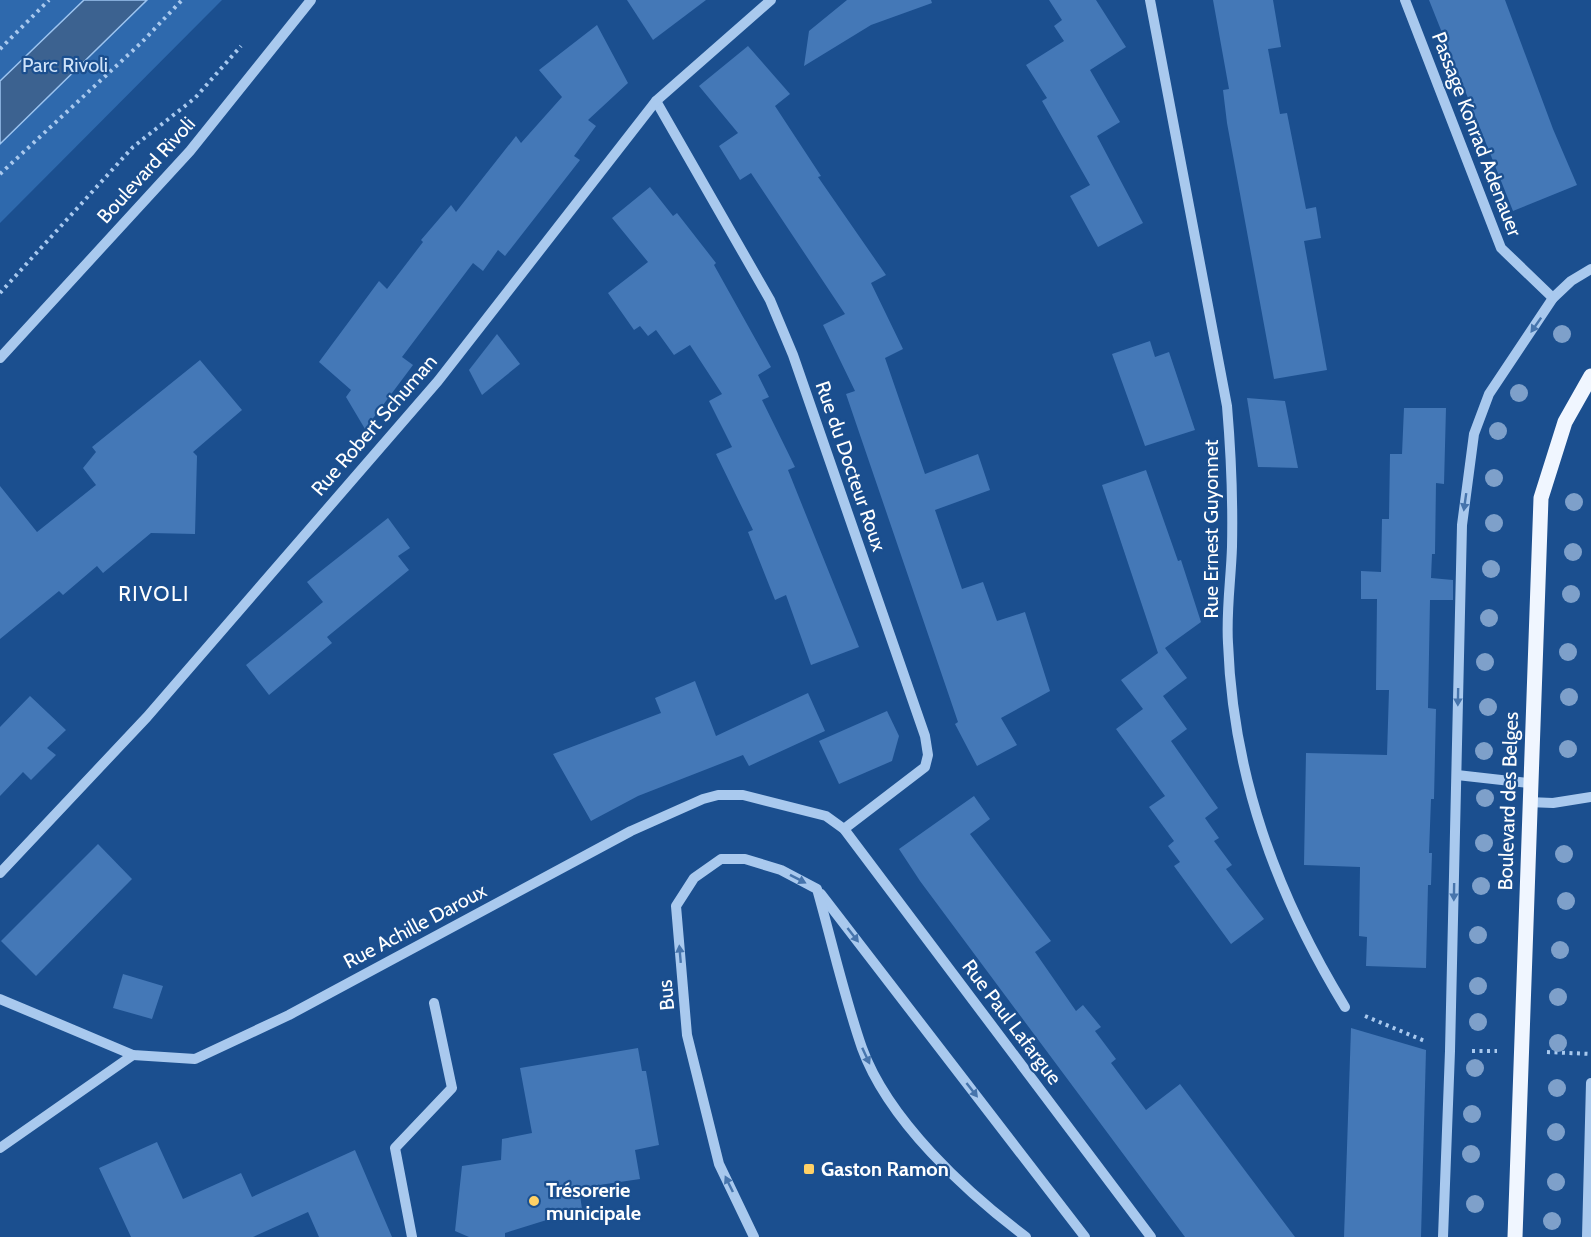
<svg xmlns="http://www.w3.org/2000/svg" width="1591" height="1237" viewBox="0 0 1591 1237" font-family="Cabin,sans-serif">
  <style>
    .green { fill: #2e69ad }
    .water { fill: #3c6290; stroke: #9cc4f0; stroke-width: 1.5 }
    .building { fill: #4478b7 }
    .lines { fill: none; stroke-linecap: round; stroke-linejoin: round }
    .path { stroke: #a9c9ee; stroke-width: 4; stroke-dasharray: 3 4.5; stroke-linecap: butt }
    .minor { stroke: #a9c9ee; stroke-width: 10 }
    .major { stroke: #f0f6ff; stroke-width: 15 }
    .tree { fill: #7ea0ca }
    .oneway { fill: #4674ac }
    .poi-dot { fill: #ffd166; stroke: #1b4f8f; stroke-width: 2 }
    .labels { text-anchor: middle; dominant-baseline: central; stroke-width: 4.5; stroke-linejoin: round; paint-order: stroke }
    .park-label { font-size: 20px; fill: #cfe3fa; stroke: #1b4f8f }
    .street-label { font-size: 20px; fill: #fff; stroke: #1b4f8f }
    .poi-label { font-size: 20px; font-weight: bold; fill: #fff; stroke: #1b4f8f; text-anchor: start }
    .neighbourhood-label { font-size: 21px; letter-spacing: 1.5px; fill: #fff; stroke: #1b4f8f }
  </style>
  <rect width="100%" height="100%" fill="#1b4f8f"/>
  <polygon class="green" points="0,0 222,0 0,223"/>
  <polygon class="water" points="84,0 147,0 0,144 0,81"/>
  <g class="building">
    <polygon points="627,0 706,0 653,40"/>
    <polygon points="847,0 931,0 932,3 871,25 804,66 809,31"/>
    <polygon points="1049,0 1096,0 1126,47 1090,70 1120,122 1097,136 1143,223 1098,247 1070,196 1090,185 1042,101 1047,98 1026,65 1064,41 1054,26 1062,20"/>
    <polygon points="1213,0 1273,0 1281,47 1268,49 1280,114 1287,113 1306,209 1316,207 1321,238 1304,241 1327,370 1274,379 1227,123 1223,90 1229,89"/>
    <polygon points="1429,0 1505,0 1553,129 1577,185 1513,211"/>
    <polygon points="597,25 628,83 588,120 596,126 574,156 580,160 505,256 498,250 483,271 473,263 402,357 413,365 365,429 346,397 351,390 319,362 379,281 387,289 423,242 421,240 451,205 456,212 516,136 521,143 562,97 539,70"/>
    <polygon points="748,46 790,94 775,106 821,176 818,177 886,275 871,283 903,349 885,358 925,474 978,454 990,490 935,510 962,589 983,582 997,621 1025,612 1050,691 1001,718 1017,745 977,766 955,724 958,722 846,394 855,391 823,325 845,314 751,173 740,180 719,146 738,133 699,86"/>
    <polygon points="650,187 673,216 677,213 716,263 714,265 771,367 758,375 769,397 762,400 795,467 788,470 859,647 811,665 786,595 775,600 748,532 753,530 716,454 732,447 709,401 722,394 690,345 674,355 656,330 648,336 640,326 634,330 608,293 648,262 612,218"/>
    <polygon points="497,334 520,364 482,395 469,370"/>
    <polygon points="1150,341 1155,357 1169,352 1195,430 1145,446 1112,354"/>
    <polygon points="200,360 242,410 193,452 197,456 195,534 151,533 103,573 97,566 63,595 59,591 0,639 0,486 37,532 96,485 83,468 96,452 92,447"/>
    <polygon points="1247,398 1285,401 1298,468 1258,467"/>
    <polygon points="1404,408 1446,408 1444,484 1436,483 1435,554 1432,554 1431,578 1453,580 1453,600 1430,600 1428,708 1436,709 1434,799 1431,799 1429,853 1432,853 1431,885 1428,885 1426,968 1366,966 1367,937 1359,936 1360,867 1304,865 1306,753 1387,755 1389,690 1376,690 1377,599 1361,599 1361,571 1381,572 1382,519 1389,519 1390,454 1402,454"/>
    <polygon points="1146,470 1178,561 1181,560 1201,622 1165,648 1187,678 1163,696 1187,729 1171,741 1218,808 1205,818 1219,838 1214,841 1232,865 1226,869 1264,919 1231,944 1174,866 1180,862 1168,846 1174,841 1149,807 1165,796 1116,729 1143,709 1121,680 1158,653 1102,485"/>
    <polygon points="388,518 410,548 398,556 409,570 327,637 332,643 269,695 246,665 323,602 307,582"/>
    <polygon points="695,681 716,736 808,693 825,731 749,766 743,755 638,796 591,821 553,754 661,713 655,698"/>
    <polygon points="30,696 66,730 47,748 56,755 31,780 23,772 0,796 0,727"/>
    <polygon points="887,711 899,736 892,761 839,784 819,741"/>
    <polygon points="974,796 990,819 970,834 1051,941 1035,952 1076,1011 1083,1005 1101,1027 1095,1031 1116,1059 1111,1063 1146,1110 1180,1084 1295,1237 1185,1237 920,881 899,849"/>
    <polygon points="98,844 132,879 36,976 1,941"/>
    <polygon points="123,974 163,986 152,1019 113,1008"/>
    <polygon points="1351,1028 1426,1050 1421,1237 1344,1237"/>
    <polygon points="638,1048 642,1071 646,1071 659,1145 635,1150 640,1179 579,1188 582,1209 505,1233 505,1237 469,1237 455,1231 462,1166 501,1160 502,1139 532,1133 520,1068"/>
    <polygon points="157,1142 183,1199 241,1173 252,1197 355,1150 392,1237 319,1237 308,1212 253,1237 131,1237 99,1168"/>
  </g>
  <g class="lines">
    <g class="path">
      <polyline points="0,49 49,0"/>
      <polyline points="0,174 142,42 182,0"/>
      <polyline points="0,293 133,147 195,98 241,46"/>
      <polyline points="1365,1016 1427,1042"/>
      <polyline points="1472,1051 1497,1051"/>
      <polyline points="1547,1052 1591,1054"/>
    </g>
    <g class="minor">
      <path d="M1150 0 1227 406C1231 453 1233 500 1232 547 1231 579 1226 611 1228 643 1233 776 1276 894 1345 1007"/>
      <polyline points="1405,0 1501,248 1553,298"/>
      <polyline points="656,101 770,300 793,355 925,736 928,755 925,767 844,829"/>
      <polyline points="0,358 190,151 311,0"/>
      <polyline points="1457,775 1529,783"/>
      <polyline points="1528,802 1553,803 1591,797"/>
      <polyline points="0,873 147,717 438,381 656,101 771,0"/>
      <polyline points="821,894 1085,1237"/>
      <polyline points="0,999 133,1055 195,1059 289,1015 631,831 703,799 718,795 743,795 826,816 844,829 1151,1237"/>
      <polyline points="0,1148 133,1055"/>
      <polyline points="412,1237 395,1148 452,1088 434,1003"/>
      <path d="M754 1237 719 1164 687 1035 676 906 694 878 721 859H745L781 870 817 889C832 942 844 996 862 1048 888 1120 966 1192 1026 1237"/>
      <polyline points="1443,1237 1450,1051 1462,525 1474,434 1489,394 1553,298 1571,281 1591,269"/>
      <polyline points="1587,1237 1591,1083"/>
    </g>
    <polyline class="major" points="1515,1237 1541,498 1565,422 1591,376"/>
  </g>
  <g class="tree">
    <circle cx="1562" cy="334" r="9"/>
    <circle cx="1519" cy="393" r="9"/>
    <circle cx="1498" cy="431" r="9"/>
    <circle cx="1494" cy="478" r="9"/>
    <circle cx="1574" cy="502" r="9"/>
    <circle cx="1494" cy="523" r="9"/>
    <circle cx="1573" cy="552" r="9"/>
    <circle cx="1491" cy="569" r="9"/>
    <circle cx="1571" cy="594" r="9"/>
    <circle cx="1489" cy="618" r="9"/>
    <circle cx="1568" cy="652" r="9"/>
    <circle cx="1485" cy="662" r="9"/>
    <circle cx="1569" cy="697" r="9"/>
    <circle cx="1488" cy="707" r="9"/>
    <circle cx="1568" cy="749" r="9"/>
    <circle cx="1484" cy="751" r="9"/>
    <circle cx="1485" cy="798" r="9"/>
    <circle cx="1484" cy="843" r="9"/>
    <circle cx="1564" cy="854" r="9"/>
    <circle cx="1481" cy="886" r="9"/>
    <circle cx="1566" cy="901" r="9"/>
    <circle cx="1478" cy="935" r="9"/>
    <circle cx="1560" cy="950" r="9"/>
    <circle cx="1478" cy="986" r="9"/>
    <circle cx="1558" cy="997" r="9"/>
    <circle cx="1478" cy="1022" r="9"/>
    <circle cx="1558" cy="1043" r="9"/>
    <circle cx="1475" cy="1068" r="9"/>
    <circle cx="1557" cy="1088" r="9"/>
    <circle cx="1472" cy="1114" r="9"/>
    <circle cx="1556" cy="1132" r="9"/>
    <circle cx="1471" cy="1154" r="9"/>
    <circle cx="1556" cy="1182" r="9"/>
    <circle cx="1475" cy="1204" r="9"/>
    <circle cx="1552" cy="1221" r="9"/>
  </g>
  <defs><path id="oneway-solid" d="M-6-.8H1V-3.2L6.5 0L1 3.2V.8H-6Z" transform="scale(1.5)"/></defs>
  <g class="oneway">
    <use href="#oneway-solid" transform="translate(1536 325) rotate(125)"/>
    <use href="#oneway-solid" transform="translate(1465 502) rotate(98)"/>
    <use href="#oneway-solid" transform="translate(1458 697) rotate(91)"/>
    <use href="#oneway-solid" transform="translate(798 879) rotate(27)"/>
    <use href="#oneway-solid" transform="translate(1454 892) rotate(91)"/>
    <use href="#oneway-solid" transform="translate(853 935) rotate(52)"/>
    <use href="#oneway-solid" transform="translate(680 954) rotate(-95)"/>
    <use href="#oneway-solid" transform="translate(866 1056) rotate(65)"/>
    <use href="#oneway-solid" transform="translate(972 1090) rotate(52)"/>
    <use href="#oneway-solid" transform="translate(729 1184) rotate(-116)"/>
  </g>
  <g class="poi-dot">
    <rect x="803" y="1163" width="12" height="12" rx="3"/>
    <circle cx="534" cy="1201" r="6"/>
  </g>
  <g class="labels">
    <g class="park-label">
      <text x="65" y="65">Parc Rivoli</text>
    </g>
    <g class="street-label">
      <text transform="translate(1477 134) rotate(69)">Passage Konrad Adenauer</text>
      <text transform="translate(146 170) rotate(-48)">Boulevard Rivoli</text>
      <text transform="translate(374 425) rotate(-49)">Rue Robert Schuman</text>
      <text transform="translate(851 466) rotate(71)">Rue du Docteur Roux</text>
      <text transform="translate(1211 529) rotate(-90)">Rue Ernest Guyonnet</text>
      <text transform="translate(1508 801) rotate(-88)">Boulevard des Belges</text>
      <text transform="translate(415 926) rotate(-28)">Rue Achille Daroux</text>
      <text transform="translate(666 995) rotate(-95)">Bus</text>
      <text transform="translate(1012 1022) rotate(53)">Rue Paul Lafargue</text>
    </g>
    <g class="poi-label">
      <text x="821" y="1169">Gaston Ramon</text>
      <text x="546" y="1190">Trésorerie<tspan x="546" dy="23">municipale</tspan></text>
    </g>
    <g class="neighbourhood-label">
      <text x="154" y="593">RIVOLI</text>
    </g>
  </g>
</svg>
